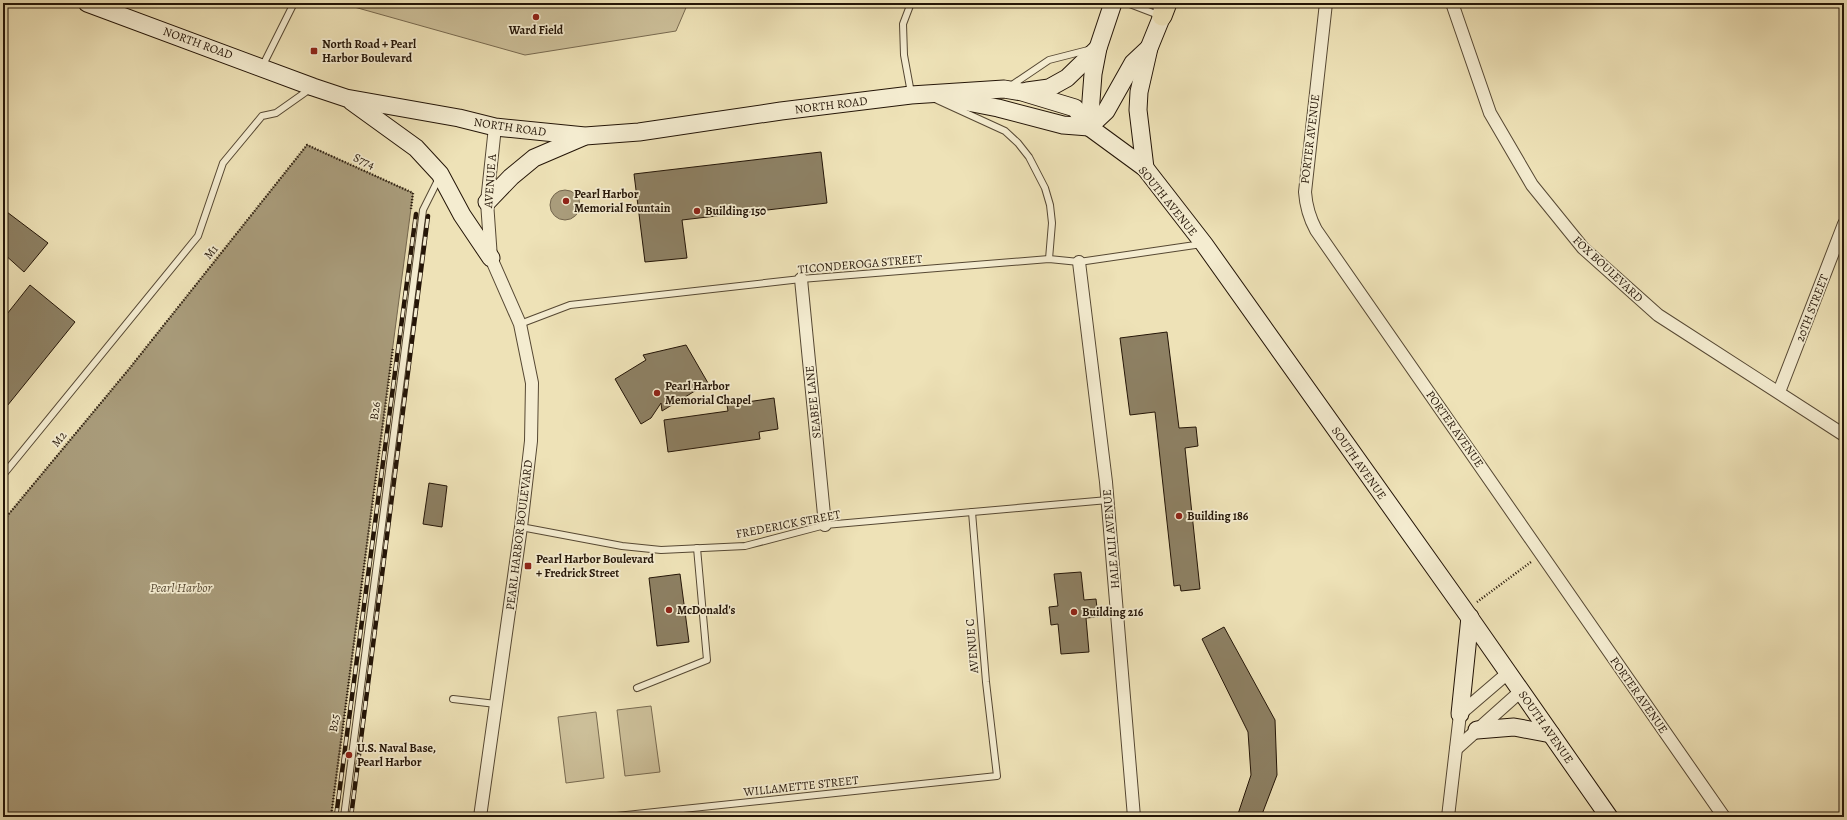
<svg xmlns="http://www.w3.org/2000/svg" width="1847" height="820" viewBox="0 0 1847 820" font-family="Alegreya,serif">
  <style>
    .green { fill: #ccbf99; stroke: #786a50 }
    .water { fill: #a99c7b; stroke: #74664d }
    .building { fill: #8d8063; stroke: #241507 }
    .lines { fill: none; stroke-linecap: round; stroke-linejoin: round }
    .lane-casing { stroke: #564833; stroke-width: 8 }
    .street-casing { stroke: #564833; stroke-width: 14 }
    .secondary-casing { stroke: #241507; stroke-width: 19 }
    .primary-casing { stroke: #241507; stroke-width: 21 }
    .path { stroke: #241507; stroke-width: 2.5; stroke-dasharray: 1 2; stroke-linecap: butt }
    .lane { stroke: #f4ecd0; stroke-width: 6 }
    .street { stroke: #f4ecd0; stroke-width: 12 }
    .secondary { stroke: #f4ecd0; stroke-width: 17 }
    .primary { stroke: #eee2b7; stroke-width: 19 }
    .rail-casing { stroke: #241507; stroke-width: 4.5 }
    .rail { stroke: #f4ecd0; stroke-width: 3; stroke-dasharray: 9; stroke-linecap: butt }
    .poi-dot { fill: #8f2418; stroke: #f4ecd0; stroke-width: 1.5 }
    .labels { text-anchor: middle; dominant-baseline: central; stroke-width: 3.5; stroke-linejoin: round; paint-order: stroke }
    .poi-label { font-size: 12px; font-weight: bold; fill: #241507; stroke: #f4ecd0; text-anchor: start }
    .street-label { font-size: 12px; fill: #241507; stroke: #f4ecd0 }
    .water-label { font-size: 13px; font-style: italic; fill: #594b35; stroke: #f4ecd0 }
  </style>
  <rect width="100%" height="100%" fill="#eee2b7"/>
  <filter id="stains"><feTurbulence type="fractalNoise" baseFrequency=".005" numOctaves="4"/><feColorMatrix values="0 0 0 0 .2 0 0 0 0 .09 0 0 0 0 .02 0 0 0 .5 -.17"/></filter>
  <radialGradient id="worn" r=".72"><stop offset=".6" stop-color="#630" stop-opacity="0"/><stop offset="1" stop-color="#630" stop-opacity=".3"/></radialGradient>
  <g class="green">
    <polygon points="340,3 688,3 676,31 525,55"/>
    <polygon points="651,706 660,772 625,776 617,710"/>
    <polygon points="596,712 604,778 566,783 558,717"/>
  </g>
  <g class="water">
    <polygon points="307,145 413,193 331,817 3,817 3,521 129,369"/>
    <circle cx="565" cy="205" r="15"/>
  </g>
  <g class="building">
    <polygon points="821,152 827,203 682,220 687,258 645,262 634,174"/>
    <polygon points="3,209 48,243 24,272 3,253"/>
    <polygon points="30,285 75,322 3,411 3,319"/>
    <polygon points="1167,332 1179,428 1196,427 1198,446 1185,448 1200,589 1181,591 1180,585 1174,586 1155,412 1130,415 1120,338"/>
    <polygon points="686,345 708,383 662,411 661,403 651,418 641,424 615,379 646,360 643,355"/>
    <polygon points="774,398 778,429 759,432 760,439 668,452 664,420 728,411 727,405"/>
    <polygon points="429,483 447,486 442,527 423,524"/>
    <polygon points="1081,572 1084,600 1096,599 1098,617 1086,618 1089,652 1061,654 1058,624 1051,625 1049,607 1058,606 1054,574"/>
    <polygon points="680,574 689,642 657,646 649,578"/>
    <polygon points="1224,627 1275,720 1277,775 1261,817 1237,817 1251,775 1248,732 1202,639"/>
  </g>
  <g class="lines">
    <defs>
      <g id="lane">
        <polyline points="911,3 903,24 904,55 911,93"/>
        <polyline points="1127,3 1161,16"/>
        <polyline points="262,67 294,3"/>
        <polyline points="1009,87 1049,60 1088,50"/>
        <polyline points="933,98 1005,131 1018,143 1029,157 1045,188 1050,205 1052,223 1049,259"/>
        <polyline points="520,324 570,305 801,279 1049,259 1079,262 1202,244"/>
        <polyline points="3,475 198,236 223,163 262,116 276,113 310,89"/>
        <polyline points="521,527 622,546 661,550 745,546 825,525 1108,500"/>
        <polyline points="637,688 707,660 697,548"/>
        <polyline points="453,699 496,704"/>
        <polyline points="344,817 423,210 439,178"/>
        <polyline points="607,817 997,776 986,682 972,512"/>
      </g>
      <g id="street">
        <path d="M1326 3 1305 192C1306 206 1309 217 1316 230L1724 817"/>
        <polyline points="1452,3 1490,113 1532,185 1583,248 1658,315 1844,435"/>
        <polyline points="1079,262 1106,482 1134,817"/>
        <polyline points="801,279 825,525"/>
        <polyline points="1779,392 1844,224"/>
        <polyline points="1456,749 1521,691"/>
        <polyline points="480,817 521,527 531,441 532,383 520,324 491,258 487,202 495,127"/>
        <polyline points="1448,817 1460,714 1509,672"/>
      </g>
      <g id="secondary">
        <polyline points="87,3 313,87 346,98 459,118 495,127 585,136 639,132 781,111 911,95 1004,89 1022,92 1075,108 1089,127 1145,168 1204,244 1465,611 1609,817"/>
        <polyline points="1027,91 1049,88 1067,78 1098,48"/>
        <polyline points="952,99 998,108 1063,125 1089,127"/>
        <polyline points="351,101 416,148 440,174 462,215 491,258"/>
        <polyline points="1089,127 1093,74 1098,48 1113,3"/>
        <polyline points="1089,127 1106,111 1133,63 1149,48"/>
        <polyline points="1145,168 1138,110 1139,92 1149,48 1162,16 1162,3"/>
        <polyline points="487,202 511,177 534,158 583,137"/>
        <polyline points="1460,714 1470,617"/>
        <polyline points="1477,730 1514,727 1551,734"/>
      </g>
      <polyline id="primary" points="1162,16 1167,3"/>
    </defs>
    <use href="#lane" class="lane-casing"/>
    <use href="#street" class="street-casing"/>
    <use href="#secondary" class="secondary-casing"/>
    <use href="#primary" class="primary-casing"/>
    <g class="path">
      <polyline points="3,521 129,369 307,145 413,193 411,209"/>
      <polyline points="1477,602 1531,562"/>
      <polyline points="331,817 393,348"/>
    </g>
    <use href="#lane" class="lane"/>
    <use href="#street" class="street"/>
    <use href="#secondary" class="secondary"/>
    <use href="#primary" class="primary"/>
    <defs>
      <g id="rail">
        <polyline points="336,817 416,214"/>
        <polyline points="351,817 428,216"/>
      </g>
    </defs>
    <use href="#rail" class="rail-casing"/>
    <use href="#rail" class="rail"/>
  </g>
  <g class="poi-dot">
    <circle cx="536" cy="17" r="4"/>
    <rect x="310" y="47" width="8" height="8" rx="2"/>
    <circle cx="566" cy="201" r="4"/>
    <circle cx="697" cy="211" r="4"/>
    <circle cx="657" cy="393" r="4"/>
    <circle cx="1179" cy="516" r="4"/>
    <rect x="524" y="562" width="8" height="8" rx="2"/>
    <circle cx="669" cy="610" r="4"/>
    <circle cx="1074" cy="612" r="4"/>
    <circle cx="349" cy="755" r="4"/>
  </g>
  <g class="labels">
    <g class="poi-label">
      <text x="536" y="30" text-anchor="middle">Ward Field</text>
      <text x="322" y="44">North Road + Pearl<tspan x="322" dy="14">Harbor Boulevard</tspan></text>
      <text x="574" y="194">Pearl Harbor<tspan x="574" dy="14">Memorial Fountain</tspan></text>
      <text x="705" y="211">Building 150</text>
      <text x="665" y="386">Pearl Harbor<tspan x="665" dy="14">Memorial Chapel</tspan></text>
      <text x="1187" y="516">Building 186</text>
      <text x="536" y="559">Pearl Harbor Boulevard<tspan x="536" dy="14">+ Fredrick Street</tspan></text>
      <text x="677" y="610">McDonald's</text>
      <text x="1082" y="612">Building 216</text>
      <text x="357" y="748">U.S. Naval Base,<tspan x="357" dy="14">Pearl Harbor</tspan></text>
    </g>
    <g class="street-label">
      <text transform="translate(198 43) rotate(20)">NORTH ROAD</text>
      <text transform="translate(831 105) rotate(-7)">NORTH ROAD</text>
      <text transform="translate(510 127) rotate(8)">NORTH ROAD</text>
      <text transform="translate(1310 139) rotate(-83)">PORTER AVENUE</text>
      <text transform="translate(364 161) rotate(24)">S774</text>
      <text transform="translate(490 181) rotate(-86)">AVENUE A</text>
      <text transform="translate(1168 201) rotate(51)">SOUTH AVENUE</text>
      <text transform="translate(211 252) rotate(-51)">M1</text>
      <text transform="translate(860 264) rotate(-5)">TICONDEROGA STREET</text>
      <text transform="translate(1608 269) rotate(43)">FOX BOULEVARD</text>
      <text transform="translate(1812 308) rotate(-69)">20TH STREET</text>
      <text transform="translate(813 402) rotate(-96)">SEABEE LANE</text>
      <text transform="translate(375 411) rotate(-83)">B26</text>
      <text transform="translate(1455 429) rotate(55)">PORTER AVENUE</text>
      <text transform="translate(59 439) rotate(-50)">M2</text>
      <text transform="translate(1359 463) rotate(55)">SOUTH AVENUE</text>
      <text transform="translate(788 524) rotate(-11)">FREDERICK STREET</text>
      <text transform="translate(519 535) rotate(-83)">PEARL HARBOR BOULEVARD</text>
      <text transform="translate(1111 539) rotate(-95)">HALE ALII AVENUE</text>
      <text transform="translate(972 646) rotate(-95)">AVENUE C</text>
      <text transform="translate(1639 695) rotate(55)">PORTER AVENUE</text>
      <text transform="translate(334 723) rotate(-82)">B25</text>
      <text transform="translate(1546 727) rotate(55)">SOUTH AVENUE</text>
      <text transform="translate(801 786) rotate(-6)">WILLAMETTE STREET</text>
    </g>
    <g class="water-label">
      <text x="181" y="587">Pearl Harbor</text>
    </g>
  </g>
  <rect width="1847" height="820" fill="none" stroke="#eee2b7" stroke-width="16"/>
  <rect x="4" y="4" width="1839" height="812" fill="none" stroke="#241507" stroke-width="2"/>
  <rect x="8" y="8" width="1831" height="804" fill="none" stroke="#241507"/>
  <rect width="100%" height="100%" filter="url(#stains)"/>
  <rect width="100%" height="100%" fill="url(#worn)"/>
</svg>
